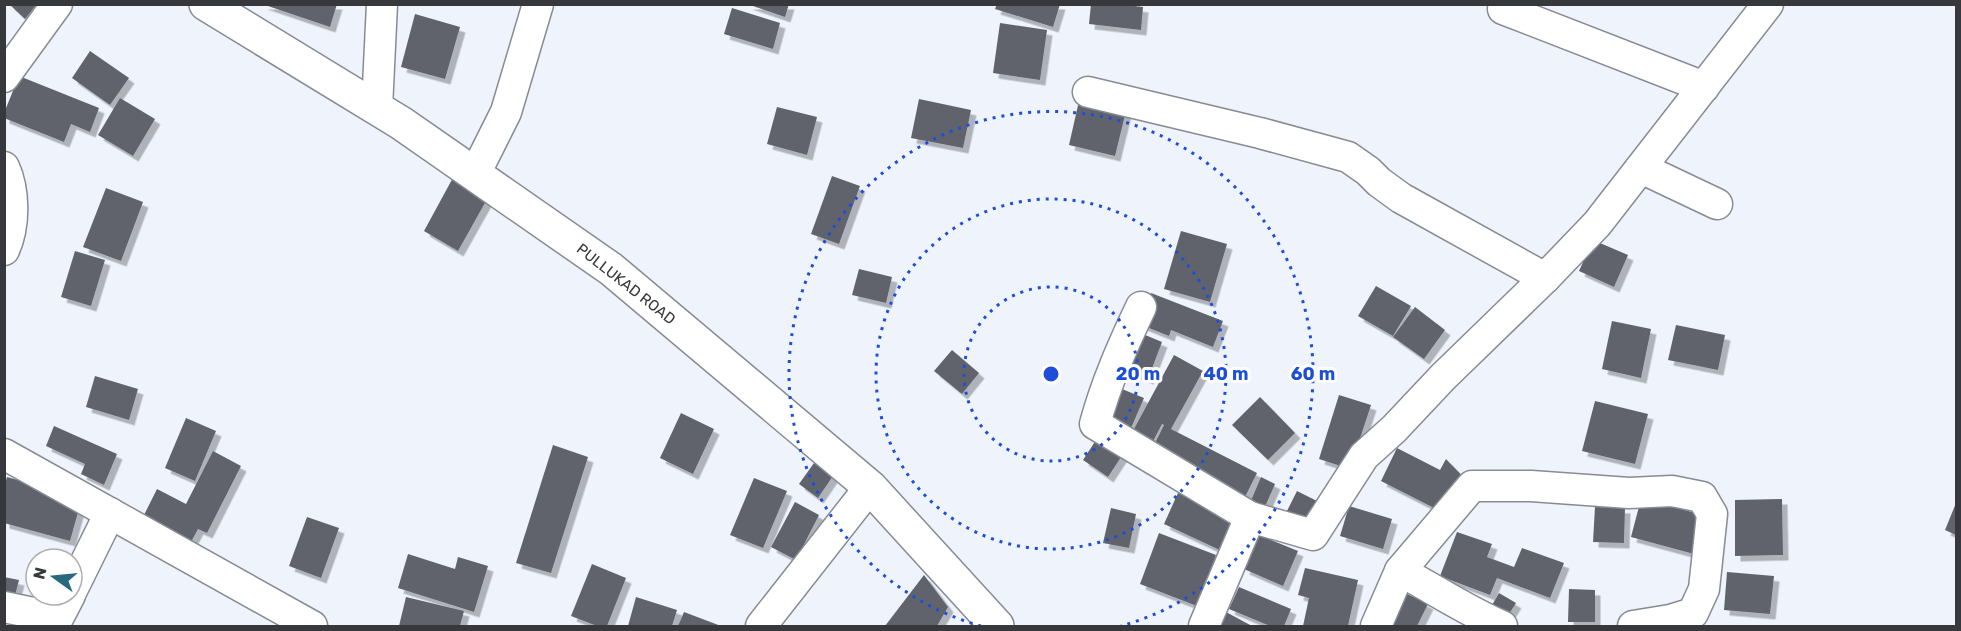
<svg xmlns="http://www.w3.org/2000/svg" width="1961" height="631" viewBox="0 0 1961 631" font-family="Rubik,sans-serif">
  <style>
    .building { fill: #60646c; filter: url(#shadow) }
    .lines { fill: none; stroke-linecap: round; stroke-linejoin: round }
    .minor-casing { stroke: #878b93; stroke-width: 33 }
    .tertiary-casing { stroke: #878b93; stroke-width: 36 }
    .minor { stroke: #fff; stroke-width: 30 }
    .tertiary { stroke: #fff; stroke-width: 33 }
    .ring { fill: none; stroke: #1d4ed8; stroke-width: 3; stroke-dasharray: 3 6 }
    .labels { text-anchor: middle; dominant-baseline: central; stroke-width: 6; stroke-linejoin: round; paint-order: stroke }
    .street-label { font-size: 15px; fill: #36383b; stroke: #fff }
    .centre { fill: #1d4ed8; stroke: #fff; stroke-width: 3 }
    .ring-label { font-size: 18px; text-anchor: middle; font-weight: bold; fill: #1d4ed8; stroke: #fff; stroke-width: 6; stroke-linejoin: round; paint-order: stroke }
  </style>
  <defs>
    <filter id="shadow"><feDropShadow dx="5.5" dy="5.5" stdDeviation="0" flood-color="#0004"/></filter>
  </defs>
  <rect width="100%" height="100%" fill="#eef3fc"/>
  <g class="building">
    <polygon points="9,4 37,4 25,19"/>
    <polygon points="262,4 337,4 330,27"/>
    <polygon points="747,4 789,4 785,17"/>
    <polygon points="997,4 1060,4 1053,27 995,9"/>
    <polygon points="1091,4 1118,4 1143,7 1141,30 1089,24"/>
    <polygon points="732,8 780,23 773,49 724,34"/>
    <polygon points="415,14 460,27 445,79 401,67"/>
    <polygon points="1000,23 1047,30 1040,80 993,73"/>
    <polygon points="90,51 129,78 110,105 72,78"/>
    <polygon points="19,76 99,108 90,132 71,124 64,142 4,118 4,113"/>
    <polygon points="1081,92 1128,103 1115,156 1069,145"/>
    <polygon points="120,98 155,119 133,156 98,135"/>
    <polygon points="919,99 971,110 963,148 911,138"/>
    <polygon points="777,107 817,117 807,155 767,144"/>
    <polygon points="455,174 490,194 458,251 424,231"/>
    <polygon points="832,176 860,186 839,244 811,234"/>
    <polygon points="106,188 143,202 121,261 83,247"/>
    <polygon points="1181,231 1227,244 1210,302 1164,289"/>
    <polygon points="1593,240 1628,255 1614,287 1579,271"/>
    <polygon points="75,251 105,260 91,306 61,297"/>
    <polygon points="859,269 892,277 886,303 852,295"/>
    <polygon points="1376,286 1411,306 1393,336 1358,316"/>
    <polygon points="1151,293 1223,321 1213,347 1171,330 1169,336 1139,324"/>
    <polygon points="1415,307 1445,330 1424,359 1393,337"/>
    <polygon points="1612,321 1651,329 1641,378 1602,369"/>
    <polygon points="1676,325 1725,335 1718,370 1668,360"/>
    <polygon points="1138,332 1162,342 1148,379 1124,369"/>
    <polygon points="952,350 979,373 962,394 934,371"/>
    <polygon points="1174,355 1203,371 1171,429 1257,473 1244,499 1151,451 1164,425 1162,424 1148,451 1128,440"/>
    <polygon points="95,376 138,389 129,420 86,407"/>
    <polygon points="1117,387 1144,398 1128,435 1101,424"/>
    <polygon points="1339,395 1371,405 1350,469 1319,459"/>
    <polygon points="1260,397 1295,433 1268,460 1232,425"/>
    <polygon points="1595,401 1648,414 1635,464 1582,451"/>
    <polygon points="681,413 714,429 693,474 660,458"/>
    <polygon points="186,418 216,431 195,481 165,468"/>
    <polygon points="54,426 117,454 104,485 81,474 85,464 46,446"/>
    <polygon points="1100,434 1125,451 1108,477 1083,460"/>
    <polygon points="553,445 588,457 551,573 516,563"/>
    <polygon points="1397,448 1440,470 1446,459 1472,486 1438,510 1381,481"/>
    <polygon points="213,451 241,466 207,533 198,529 190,544 142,519 157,489 186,504"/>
    <polygon points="814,463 833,476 818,498 799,484"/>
    <polygon points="7,477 82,498 70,541 4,523 4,487"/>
    <polygon points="1261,477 1275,484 1264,509 1250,503"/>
    <polygon points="754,478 787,491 763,548 730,535"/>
    <polygon points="1297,491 1317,501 1308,521 1287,511"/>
    <polygon points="1178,493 1238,520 1224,552 1164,524"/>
    <polygon points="1641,499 1704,515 1694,554 1631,537"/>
    <polygon points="1782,499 1783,555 1735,556 1735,500"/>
    <polygon points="795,502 819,515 796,560 771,547"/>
    <polygon points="1956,503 1956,535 1945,530"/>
    <polygon points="1349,506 1392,519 1383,549 1340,536"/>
    <polygon points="1595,507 1625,508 1624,543 1593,542"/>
    <polygon points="1111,508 1136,514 1129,548 1103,543"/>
    <polygon points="307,517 339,528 321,578 289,566"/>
    <polygon points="1457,532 1492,544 1487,557 1514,567 1522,548 1564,563 1550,598 1497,578 1490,595 1440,576"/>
    <polygon points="1159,533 1216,555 1197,606 1140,584"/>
    <polygon points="1259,535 1298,551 1283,586 1244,569"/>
    <polygon points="408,554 455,569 458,557 488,566 474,612 398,588"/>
    <polygon points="592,564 626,578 607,626 597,626 571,616"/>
    <polygon points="1305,568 1358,580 1348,626 1303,626 1309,598 1298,595"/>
    <polygon points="1727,572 1774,576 1770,614 1724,610"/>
    <polygon points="924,575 948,607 937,626 885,626"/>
    <polygon points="4,577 19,580 9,619 4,618"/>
    <polygon points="1239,587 1291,609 1284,626 1270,626 1229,609"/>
    <polygon points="1569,589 1595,590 1595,622 1568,622"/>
    <polygon points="1405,593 1428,604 1417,626 1389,626"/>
    <polygon points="1499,593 1516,603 1504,622 1488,612"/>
    <polygon points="406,597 464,611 460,626 399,626"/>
    <polygon points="636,597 677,610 672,626 628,626"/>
    <polygon points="684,612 721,626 678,626"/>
    <polygon points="1226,612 1252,626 1219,626"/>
  </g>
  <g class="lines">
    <defs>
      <g id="minor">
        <polyline points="1503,9 1704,87"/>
        <polyline points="4,77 57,4"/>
        <polyline points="1088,92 1260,133 1348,157 1368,171 1379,182 1401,198 1545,278"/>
        <polyline points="377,108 382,4"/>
        <path d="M4 167C15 191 15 226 4 250"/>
        <polyline points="1641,168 1717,204"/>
        <polyline points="475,174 506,112 538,4"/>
        <path d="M1141 307C1123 345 1106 383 1095 424L1250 517"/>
        <polyline points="4,454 312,626"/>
        <polyline points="72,590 110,513"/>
        <polyline points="4,607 58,618 70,595"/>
        <polyline points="761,626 870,487"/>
        <polyline points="1204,626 1250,517 1313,535 1364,456 1394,429 1443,377 1545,278 1597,224 1768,4"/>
        <polyline points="1376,626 1400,571"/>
        <path d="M1502 626C1467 611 1434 589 1400 571L1472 486H1531L1629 493 1672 491 1702 497 1712 514 1704 589 1693 613 1670 620 1633 626"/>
      </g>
      <polyline id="tertiary" points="206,4 401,123 611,269 870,487 997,626"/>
    </defs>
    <use href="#minor" class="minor-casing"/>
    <use href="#tertiary" class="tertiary-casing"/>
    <use href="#minor" class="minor"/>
    <use href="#tertiary" class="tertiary"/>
  </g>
  <g class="ring">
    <circle cx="1051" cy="374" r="87"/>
    <circle cx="1051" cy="374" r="175"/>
    <path d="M981 626A262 262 0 1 1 1121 626"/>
  </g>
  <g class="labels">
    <g class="street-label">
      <text transform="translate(626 284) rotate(38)">PULLUKAD ROAD</text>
    </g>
  </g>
  <circle cx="1051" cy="374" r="9" class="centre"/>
  <g class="ring-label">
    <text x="1138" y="380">20 m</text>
    <text x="1226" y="380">40 m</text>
    <text x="1313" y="380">60 m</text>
  </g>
  <rect width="1961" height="631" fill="none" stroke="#36383b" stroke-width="12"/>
  <g transform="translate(54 577) rotate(285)"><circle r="28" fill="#ffffff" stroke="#afafb1" stroke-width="1.5"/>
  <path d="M0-4.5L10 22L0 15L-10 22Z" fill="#29697d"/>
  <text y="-9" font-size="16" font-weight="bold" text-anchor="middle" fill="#36383b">N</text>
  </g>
</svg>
